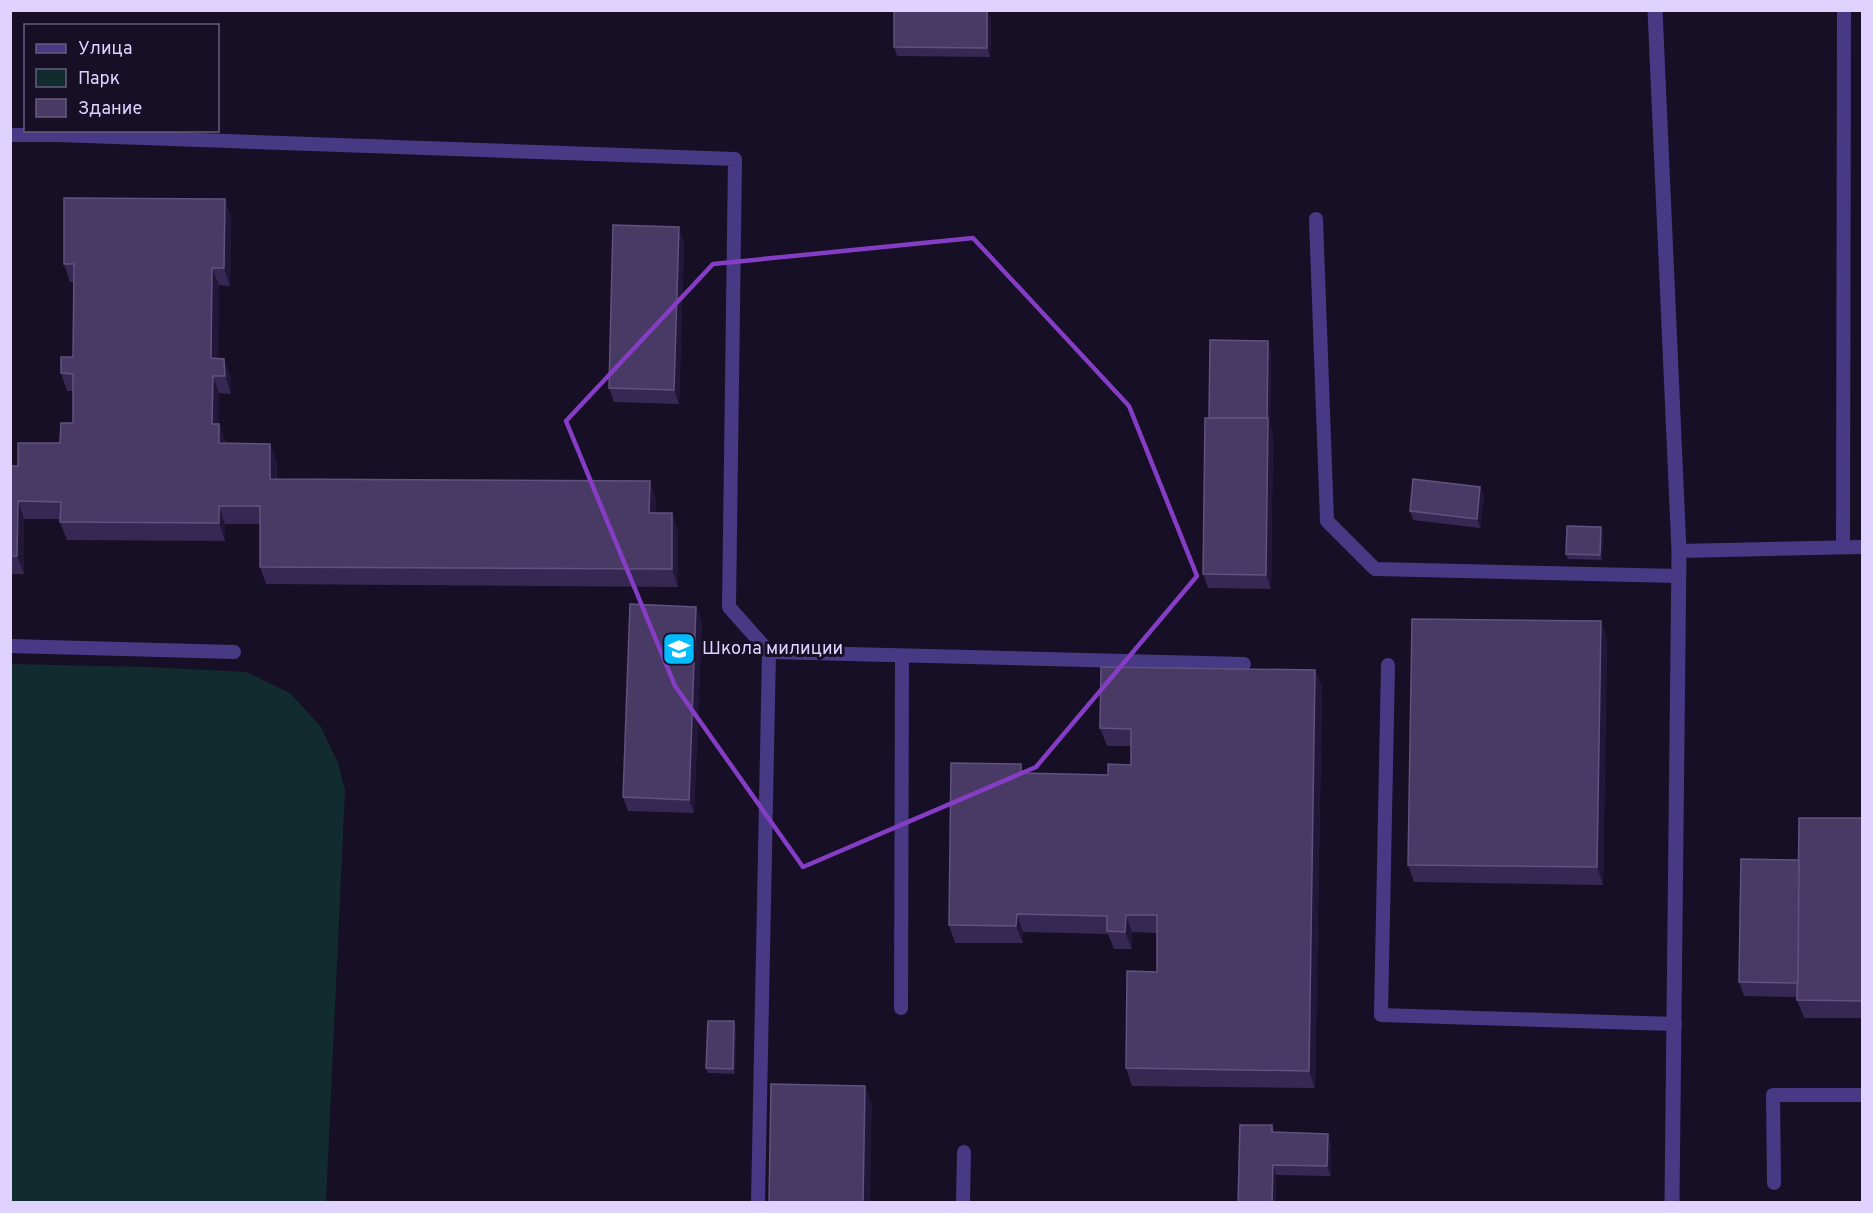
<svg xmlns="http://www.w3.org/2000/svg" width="1873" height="1213" viewBox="0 0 1873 1213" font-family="Overpass,sans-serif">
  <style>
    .green { fill: #122b2f }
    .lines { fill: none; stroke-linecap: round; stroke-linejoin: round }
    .service { stroke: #483984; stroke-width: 14 }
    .minor { stroke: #483984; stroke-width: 15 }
    .wall { fill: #372853 }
    .shaded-wall { fill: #221639 }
    .building { fill: #493a65; stroke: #60527e; stroke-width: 1.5 }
    .marked { fill: none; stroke: #853dc5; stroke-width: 4.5; stroke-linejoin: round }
    .labels { text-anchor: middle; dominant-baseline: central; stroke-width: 6; stroke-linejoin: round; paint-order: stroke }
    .poi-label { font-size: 18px; fill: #dfd2ff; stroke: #160f25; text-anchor: start }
  </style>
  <rect width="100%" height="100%" fill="#160f25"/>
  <polygon class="green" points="11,664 149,667 246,672 290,693 321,727 338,763 345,790 326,1202 11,1202"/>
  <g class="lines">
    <g class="service">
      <polyline points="10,135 58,135 735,159 729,607 769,652 758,1202"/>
      <polyline points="1316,219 1327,521 1375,569 1679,576"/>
      <polyline points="1843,547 1844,10"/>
      <polyline points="1679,551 1862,547"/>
      <polyline points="10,646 234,652"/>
      <polyline points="769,652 1244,664"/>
      <polyline points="1388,665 1381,1015 1675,1024"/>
      <polyline points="901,1008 902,656"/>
      <polyline points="1774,1183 1773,1095 1862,1095"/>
      <polyline points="963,1202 964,1152"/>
    </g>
    <polyline class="minor" points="1655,10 1679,551 1672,1202"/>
  </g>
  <g class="wall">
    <polygon points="987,11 991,20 990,57 897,56 894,47"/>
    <polygon points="231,216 230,286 219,285 218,358 231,376 231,394 219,393 219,424 226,443 277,461 277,479 656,499 656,513 678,531 678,587 266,584 260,567 260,524 225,524 225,541 67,540 60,522 60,519 24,519 24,574 10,574 10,466 18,466 60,443 73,423 73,391 67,391 61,373 73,357 74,282 70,282 64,264"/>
    <polygon points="684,241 679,404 614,402 609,388"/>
    <polygon points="1271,350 1270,424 1273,432 1271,589 1208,588 1203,574 1209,418"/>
    <polygon points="1480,487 1484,496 1480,528 1413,520 1410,511"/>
    <polygon points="1601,527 1603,531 1602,560 1568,559 1566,554"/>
    <polygon points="696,607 702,621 694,813 628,811 623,797"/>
    <polygon points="1607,639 1603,885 1414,882 1408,865"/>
    <polygon points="1315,670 1322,687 1315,1088 1132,1086 1126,1068 1157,972 1157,933 1132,932 1132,949 1114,949 1108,934 1023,932 1023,943 955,943 949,925 1024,773 1108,775 1131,765 1131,746 1107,746 1100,728"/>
    <polygon points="1863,818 1863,1018 1804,1018 1797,1000 1797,997 1744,996 1739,982 1799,860"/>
    <polygon points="736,1026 735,1074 708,1073 706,1068"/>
    <polygon points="1272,1125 1275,1133 1328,1134 1331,1143 1331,1176 1276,1175 1276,1203 1238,1203"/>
  </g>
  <g class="shaded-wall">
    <polygon points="987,11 991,20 990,57 987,48"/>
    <polygon points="225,199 231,216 230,286 224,268"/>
    <polygon points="679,227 684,241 679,404 674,390"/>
    <polygon points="212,268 219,285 218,376 211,358"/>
    <polygon points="1268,341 1271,350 1270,424 1273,432 1271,589 1266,575"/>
    <polygon points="224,359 231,376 231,394 225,376"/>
    <polygon points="213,376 219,393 219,441 212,424"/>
    <polygon points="219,424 226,441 226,461 219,443"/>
    <polygon points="270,444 277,461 276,497 270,479"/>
    <polygon points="650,481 656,499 656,531 649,513"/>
    <polygon points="1480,487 1484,496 1480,528 1477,519"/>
    <polygon points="18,501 24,519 24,574 17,556"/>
    <polygon points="219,506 225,524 225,541 219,523"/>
    <polygon points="672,513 678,531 678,587 672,569"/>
    <polygon points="1601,527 1603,531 1602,560 1600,555"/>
    <polygon points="696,607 702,621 694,813 689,800"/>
    <polygon points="1601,621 1607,639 1603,885 1597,867"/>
    <polygon points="1315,670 1322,687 1315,1088 1309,1071"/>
    <polygon points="1017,914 1023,932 1023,943 1016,926"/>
    <polygon points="1126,915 1132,932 1132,949 1125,932"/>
    <polygon points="734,1021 736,1026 735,1074 733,1069"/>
    <polygon points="865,1086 872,1104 870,1203 863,1203"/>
    <polygon points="1328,1134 1331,1143 1331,1176 1327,1166"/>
    <polygon points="1273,1165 1276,1175 1276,1203 1272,1203"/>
  </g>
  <g class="building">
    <polygon points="894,11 987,11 987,48 894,47"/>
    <polygon points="64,198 225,199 224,268 212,268 211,358 224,359 225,376 213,376 212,424 219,424 219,443 270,444 270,479 650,481 649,513 672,513 672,569 260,567 260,506 219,506 219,523 60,522 61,502 18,501 17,556 10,556 10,466 18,466 18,443 60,443 61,423 73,423 73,374 61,373 61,357 73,357 74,264 64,264"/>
    <polygon points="613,225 679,227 674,390 609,388"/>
    <polygon points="1210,340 1268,341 1267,418 1209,418"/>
    <polygon points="1205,418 1268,418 1266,575 1203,574"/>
    <polygon points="1413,479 1480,487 1477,519 1410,511"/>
    <polygon points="1567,526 1601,527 1600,555 1566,554"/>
    <polygon points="630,604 696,607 689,800 623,797"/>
    <polygon points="1412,619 1601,621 1597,867 1408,865"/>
    <polygon points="1101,667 1315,670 1309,1071 1126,1068 1127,971 1157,972 1157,915 1126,915 1125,932 1107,931 1107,916 1017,914 1016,926 949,925 951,763 1021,764 1021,773 1108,775 1108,764 1131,765 1131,729 1100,728"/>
    <polygon points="1799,818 1863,818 1863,1001 1797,1000"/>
    <polygon points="1741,859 1799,860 1798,983 1739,982"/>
    <polygon points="708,1021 734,1021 733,1069 706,1068"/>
    <polygon points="771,1084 865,1086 863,1203 769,1203"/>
    <polygon points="1240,1125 1272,1125 1272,1132 1328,1134 1327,1166 1273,1165 1272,1203 1238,1203"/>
  </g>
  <path class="marked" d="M973 238 1129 406 1197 576 1036 767 803 867 675 686 566 421 713 264Z"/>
  <defs>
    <symbol id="university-square" viewBox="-11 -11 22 22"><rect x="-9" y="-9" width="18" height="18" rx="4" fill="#00bbfd" stroke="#160f25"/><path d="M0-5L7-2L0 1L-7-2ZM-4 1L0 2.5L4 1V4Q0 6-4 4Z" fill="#fff"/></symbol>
  </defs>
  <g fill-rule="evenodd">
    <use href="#university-square" x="660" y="630" width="38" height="38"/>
  </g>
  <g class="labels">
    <g class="poi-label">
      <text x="702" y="649">Школа милиции</text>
    </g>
  </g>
  <rect width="1873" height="1213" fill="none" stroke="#dfd2ff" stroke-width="24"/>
  <rect x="24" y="24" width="195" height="108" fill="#160f25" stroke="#665d7c" stroke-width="1.5"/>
  <rect x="36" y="44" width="30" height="9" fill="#483984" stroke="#665d7c" stroke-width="1.5"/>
  <text x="78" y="54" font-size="18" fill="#dfd2ff">Улица</text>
  <rect x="36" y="69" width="30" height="18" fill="#122b2f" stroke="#665d7c" stroke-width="1.5"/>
  <text x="78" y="84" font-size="18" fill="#dfd2ff">Парк</text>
  <rect x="36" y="99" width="30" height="18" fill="#493a65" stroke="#665d7c" stroke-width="1.5"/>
  <text x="78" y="114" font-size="18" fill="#dfd2ff">Здание</text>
</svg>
